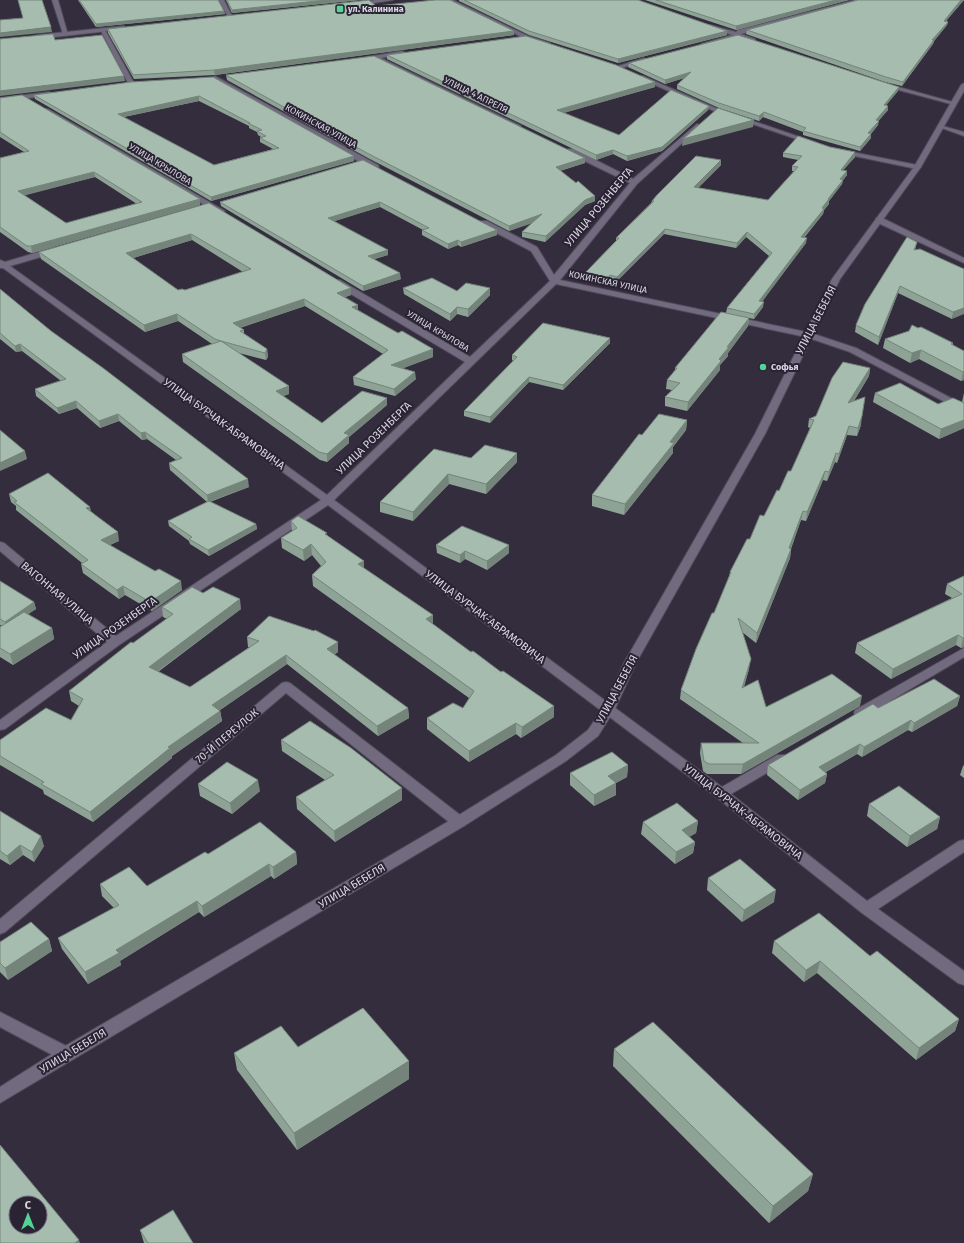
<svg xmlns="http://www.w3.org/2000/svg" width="964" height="1243" viewBox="0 0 964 1243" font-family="'Fira Sans',sans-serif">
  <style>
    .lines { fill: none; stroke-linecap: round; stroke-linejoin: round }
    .street-casing { stroke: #504b5a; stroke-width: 2 }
    .secondary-casing { stroke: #504b5a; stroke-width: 2 }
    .street { fill: #726b7f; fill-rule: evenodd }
    .secondary { fill: #726b7f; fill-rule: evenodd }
    .wall { fill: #8ea296; fill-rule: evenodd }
    .shaded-wall { fill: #74847a }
    .building { fill: #a5bcae; stroke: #74847a; fill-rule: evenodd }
    .poi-dot { fill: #53d396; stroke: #2a2334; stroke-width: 1.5 }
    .labels { text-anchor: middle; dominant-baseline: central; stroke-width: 4; stroke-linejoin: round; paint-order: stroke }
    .far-poi-label { font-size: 9px; font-weight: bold; fill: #dad6e2; stroke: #2a2334; text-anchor: start }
    .far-street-label { font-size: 9px; fill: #dad6e2; stroke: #2a2334 }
    .street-label { font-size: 11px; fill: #dad6e2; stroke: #2a2334 }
  </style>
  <rect width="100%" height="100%" fill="#342d3e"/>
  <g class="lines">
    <defs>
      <g id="street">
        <polygon points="52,0 58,0 68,35 63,34"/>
        <polygon points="218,0 224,0 233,18 229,18"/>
        <polygon points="446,0 453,0 528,36 550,43 547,45 524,38"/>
        <polygon points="855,0 865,0 741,34 755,39 755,41 738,37 704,46 701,44 732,35 710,27 710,25 736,32 738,30"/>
        <polygon points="100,29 105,30 134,83 133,84 128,83"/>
        <polygon points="402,51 404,52 404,54 381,58 521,126 516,127 374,59 359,61 356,59"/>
        <polygon points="644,58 647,60 646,61 618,69 615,67"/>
        <polygon points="215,76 378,165 379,167 372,169 213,79 212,78"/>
        <polygon points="639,76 643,76 718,109 817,143 811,144 714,111 639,78"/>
        <polygon points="880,83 884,83 956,103 951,104 880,85"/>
        <polygon points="49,92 51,93 51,95 0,102 0,98"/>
        <polygon points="44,109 48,109 225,211 218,213 44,111"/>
        <polygon points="697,124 702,125 637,184 560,280 811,333 856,348 964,405 964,412 850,352 806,337 556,284 334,500 722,787 777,755 787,755 789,758 787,761 731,794 867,901 959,841 964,840 964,852 878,909 964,971 964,985 958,983 862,913 716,797 328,505 119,645 5,729 0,730 0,720 107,642 0,551 0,542 4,543 116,636 321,500 3,268 0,268 0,260 5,262 52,248 58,248 58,252 10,266 327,495 465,362 334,284 334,280 340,280 470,357 550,281 531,251 481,225 481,221 487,221 537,247 554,275 630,183 568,153 568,149 574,149 633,179"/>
        <polygon points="939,125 964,132 964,136 939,127"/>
        <polygon points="837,149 917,165 921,167 917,169 840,153 836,151"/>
        <polygon points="876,218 882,218 964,258 964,263 876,222"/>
        <polygon points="964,648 964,657 865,716 855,716 854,713 855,710"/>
        <polygon points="286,682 290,683 464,818 466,822 464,826 459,827 454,826 286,693 5,932 0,934 0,919 282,683"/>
        <polygon points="0,1012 72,1049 74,1054 72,1059 66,1061 60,1059 0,1027"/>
      </g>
      <g id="secondary">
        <polygon points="375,0 393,0 355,6 352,4"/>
        <polygon points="124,26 126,29 37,39 34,37 37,35"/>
        <polygon points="964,83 964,91 921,167 840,279 765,434 636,663 615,709 598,736 566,761 464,826 0,1103 0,1087 60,1049 454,818 556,755 588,730 603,708 624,663 755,434 832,279 914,167 961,85"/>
      </g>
    </defs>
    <use href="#street" class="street-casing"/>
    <use href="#secondary" class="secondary-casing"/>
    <use href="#street" class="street"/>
    <use href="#secondary" class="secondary"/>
  </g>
  <g class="wall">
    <polygon points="78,0 218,0 224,11 225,14 96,27"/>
    <polygon points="226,0 360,0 232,13"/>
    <polygon points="459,0 638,0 727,31 727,35 618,63 529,35 459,1"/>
    <polygon points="645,0 849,0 736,30"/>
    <polygon points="858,0 964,0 946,21 948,22 947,25 934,41 933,44 902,86 885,82 746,34 747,30"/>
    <polygon points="376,6 514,35 215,75 134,79 108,33 108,29"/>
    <polygon points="387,55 655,82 655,87 563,113 619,135 709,106 708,110 662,151 627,161 613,154 596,160 387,59"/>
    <polygon points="629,63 898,91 886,105 888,110 878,121 878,125 871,134 871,138 860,151 803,135 803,132 763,117 759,121 719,108 677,89 677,85 684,78 665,84 628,67"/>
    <polygon points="226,75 585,158 585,163 560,171 595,196 595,201 585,205 545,242 522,237 522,232 533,222 509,231 368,158 227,80"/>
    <path d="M213 77 354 161 211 201 35 99 34 95ZM199 101 249 126V128L257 132 258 135 261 137 260 138V142L273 149 214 165 124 117Z"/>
    <path d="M0 98 200 199V205L32 253 28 252 0 232V158L24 152 0 137ZM95 177 137 204 66 223 24 195Z"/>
    <polygon points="830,147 855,152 855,157 843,170 847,171 847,175 843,180 842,184 829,201 829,204 824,210 823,214 804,238 806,243 762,301 763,307 754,319 749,318 748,326 728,353 728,356 720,365 720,370 687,411 665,406 665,397 672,390 666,389 667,380 675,370 675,368 726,313 727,308 769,256 746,237 736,248 664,234 616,282 610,281 607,283 585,278 585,273 616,241 616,238 651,203 652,201 721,160 721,165 698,188 768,200 794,171 792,171 792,166 798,160 783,157 783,153"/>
    <polygon points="363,160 497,235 461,247 458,245 448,249 422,235 422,230 423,230 380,207 334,221 388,255 374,259 401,279 363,291 221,206 220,202"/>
    <path d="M209 203 351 288V295L345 297 358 305V310L398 333 433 349V357L403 368 416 379 395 396 354 385 353 377 383 354 305 306 240 328 244 330V334L267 349 268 357 266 360 239 353 289 394 283 396 322 423 387 405 349 437V443L327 462 320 460 183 362 182 354 212 344 178 321 145 332 41 259 39 252ZM192 240 243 272 185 290H178L133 258Z"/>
    <polygon points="917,242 915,250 964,269 952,319 898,293 878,345 855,332 856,325"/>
    <polygon points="403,288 457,291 490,295 468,317 457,314 450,321 404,294"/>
    <polygon points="0,289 51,331 249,487 210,502 256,524 257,529 209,556 190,544 189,541 169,526 168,521 207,502 170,470 169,463 176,460 147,439 142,440 119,421 100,428 77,408 59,414 36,396 35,389 61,381 22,351 16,352 0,339"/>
    <polygon points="918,328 953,343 953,345 964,351 964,380 961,381 919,359 910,363 883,348 885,339"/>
    <polygon points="610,338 610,343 563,390 529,382 490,423 464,416 464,411 513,361 512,360 512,355"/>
    <polygon points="870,368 869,376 854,401 861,425 857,436 847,435 837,463 835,462 827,481 823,480 806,521 801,520 791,549 790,558 756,643 742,632 749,669 744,687 766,707 860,706 741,774 707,774 703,771 700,753 701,743 743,743 680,699 681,690 714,613 729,577 730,572 791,471 810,428 808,427 809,419 816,416"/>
    <polygon points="875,393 938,404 962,402 964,393 964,428 939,439 873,402"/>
    <polygon points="687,420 686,430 673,447 673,453 624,515 592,506 592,495 642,435"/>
    <polygon points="517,453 517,462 486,494 449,484 413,521 380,512 380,502 471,458"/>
    <polygon points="9,494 92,512 119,541 110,545 182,590 152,611 125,595 119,599 83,573 81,564 82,563 16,510 16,506 11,502"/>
    <polygon points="291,521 327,535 364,568 433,615 433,624 554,717 521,738 516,734 469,762 427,729 427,718 463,708 469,698 313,586 312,575 321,566 312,555 304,561 282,548 281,538 292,531"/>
    <polygon points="436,545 509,545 509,553 487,570 465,559 460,563 437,553"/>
    <polygon points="964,576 964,647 961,648 956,645 891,679 855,653 857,643 952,598 945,594 947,584"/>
    <polygon points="0,581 34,602 36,609 28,614 52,628 54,639 13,665 0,657 0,627 2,626 0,625"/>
    <polygon points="203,593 241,609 158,672 190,687 250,647 248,647 247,637 338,652 334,655 408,708 409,718 378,736 287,664 220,710 222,721 172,756 172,758 93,822 44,794 43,790 0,765 0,740 71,720 79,706 71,701 69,691 167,619 163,617 162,607"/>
    <polygon points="960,696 957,706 912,732 908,730 862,757 857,754 826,772 827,774 825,783 798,800 767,775 768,765 878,708"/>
    <polygon points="281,740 402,800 335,842 297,809 296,797 325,780 282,751"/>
    <polygon points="628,765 627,777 616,783 616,795 594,806 570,785 570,773"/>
    <polygon points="964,765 964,778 960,775 963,766"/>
    <polygon points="198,784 260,791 232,814 200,796"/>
    <polygon points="869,804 940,817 937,829 907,847 867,816"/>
    <polygon points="0,811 44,846 34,862 23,855 10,865 0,859"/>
    <polygon points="698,821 696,833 689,837 695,842 693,853 675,864 641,834 643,822"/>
    <polygon points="296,852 297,864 274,879 271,876 204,917 199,912 120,961 121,965 88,984 62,949 58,938 114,908 102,896 100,884 147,886 208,854"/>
    <polygon points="708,878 774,902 742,922 707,890"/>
    <polygon points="49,939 52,951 8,980 0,972 0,942"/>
    <polygon points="774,941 870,956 959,1019 955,1031 916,1060 817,973 804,982 772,953"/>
    <polygon points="298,1047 409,1079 297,1150 237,1070 234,1053"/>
    <polygon points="614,1049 813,1174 808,1191 769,1223 613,1066"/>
    <polygon points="140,1230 193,1243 144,1243"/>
  </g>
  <g class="shaded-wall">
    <polygon points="326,0 360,0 232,13 232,10"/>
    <polygon points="836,0 849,0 736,30 736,26"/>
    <polygon points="961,0 964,0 949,17 944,25 944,21"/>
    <polygon points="224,11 225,14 96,27 96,24"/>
    <polygon points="948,22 947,25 934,41 933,44 902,86 903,82 932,40"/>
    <polygon points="51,27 52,32 0,37 0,33"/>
    <polygon points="514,31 514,35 215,75 214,70"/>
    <polygon points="727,31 727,35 618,63 618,59"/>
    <polygon points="691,72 691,76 665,84 665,80"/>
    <polygon points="124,76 125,81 0,96 0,91"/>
    <polygon points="655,82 655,87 557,115 557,110"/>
    <polygon points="899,87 898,91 883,109 884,105"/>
    <polygon points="199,96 199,101 118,118 118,114"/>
    <polygon points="709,106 708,110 662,151 627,161 627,156"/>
    <polygon points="888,106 888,110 875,125 876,120"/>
    <polygon points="764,112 763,117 759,121 759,116"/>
    <polygon points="754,120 753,127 682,146 683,139"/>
    <polygon points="879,121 878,125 867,138 868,133"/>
    <polygon points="871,134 871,138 860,151 860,147"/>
    <polygon points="613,150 613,154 596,160 596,155"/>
    <polygon points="855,152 855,157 840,174 841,170"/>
    <polygon points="354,156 354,161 211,201 211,197"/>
    <polygon points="585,158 585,163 556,172 556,167"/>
    <polygon points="721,160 721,165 694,192 694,187"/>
    <polygon points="847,171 847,175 840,184 840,179"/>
    <polygon points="94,172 95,177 19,197 18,191"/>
    <polygon points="843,180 842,184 829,201 829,204 824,210 823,214 800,242 801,237 822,208 828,199"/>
    <polygon points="595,196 595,201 585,205 545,242 546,236 585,200"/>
    <polygon points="200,199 200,205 32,253 31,246"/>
    <polygon points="380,202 380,207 329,223 328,218"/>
    <polygon points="542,214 542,220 509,231 509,226"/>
    <polygon points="665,229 664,234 616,282 617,277"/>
    <polygon points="497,230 497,235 461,247 461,242"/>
    <polygon points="747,232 746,237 736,248 737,243"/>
    <polygon points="191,234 192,240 127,260 126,253"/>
    <polygon points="807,238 806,243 759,306 759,301"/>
    <polygon points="458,240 458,245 448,249 448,244"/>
    <polygon points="388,250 388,255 369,261 368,256"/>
    <polygon points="400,273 401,279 363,291 363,286"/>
    <polygon points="610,275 610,281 607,283 608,278"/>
    <polygon points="900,286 898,293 878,345 879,337"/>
    <polygon points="351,288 351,295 338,300 337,293"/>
    <polygon points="490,288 490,295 468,317 468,309"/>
    <polygon points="304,299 305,306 233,330 233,323"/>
    <polygon points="764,302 763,307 754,319 754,314"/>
    <polygon points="358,305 358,312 352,307"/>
    <polygon points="457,307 457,314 450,321 450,314"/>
    <polygon points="964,308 964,314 952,319 953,312"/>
    <polygon points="177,314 178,321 145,332 144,325"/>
    <polygon points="749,318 748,326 728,353 728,356 720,365 720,370 687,411 688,402 719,359 727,347"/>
    <polygon points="610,338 610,343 563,390 563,385"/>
    <polygon points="20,344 22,351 16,352 15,346"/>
    <polygon points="267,349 268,357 266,360 265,353"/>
    <polygon points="433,349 433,357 391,373 391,365"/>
    <polygon points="921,350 919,359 910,363 912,353"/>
    <polygon points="870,368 869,376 847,412 848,403"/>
    <polygon points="964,371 964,380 961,381 963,372"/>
    <polygon points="415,372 416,379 395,396 394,389"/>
    <polygon points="529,377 529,382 490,423 490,417"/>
    <polygon points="289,386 289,394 276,399 276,391"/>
    <polygon points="387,398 387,405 349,437 349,443 327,462 327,454 344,433"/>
    <polygon points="76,401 77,408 59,414 57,408"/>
    <polygon points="118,414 119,421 100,428 99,421"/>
    <polygon points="862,416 861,425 857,436 858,428"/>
    <polygon points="687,420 686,430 673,447 673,453 624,515 625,504 670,442"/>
    <polygon points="964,420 964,428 939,439 941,429"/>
    <polygon points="849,426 847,435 837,463 839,454"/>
    <polygon points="145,432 147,439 142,440 141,433"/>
    <polygon points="25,451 27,459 0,471 0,463"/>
    <polygon points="517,453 517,462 486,494 486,484"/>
    <polygon points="836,453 835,462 827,481 829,472"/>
    <polygon points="825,471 823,480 806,521 807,512"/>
    <polygon points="448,474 449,484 413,521 413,512"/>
    <polygon points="248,479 249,487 208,502 207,495"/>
    <polygon points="90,507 92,515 86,508"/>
    <polygon points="803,511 801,520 787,558 789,548"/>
    <polygon points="256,524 257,529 209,556 208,550"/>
    <polygon points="118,532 119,541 102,548 101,540"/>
    <polygon points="311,544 312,555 304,561 303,550"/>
    <polygon points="509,545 509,553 487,570 487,561"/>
    <polygon points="791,549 790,558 756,643 757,633"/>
    <polygon points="465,551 465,559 460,563 460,555"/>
    <polygon points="364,561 364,571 358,564"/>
    <polygon points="181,581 182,590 152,611 150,602"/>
    <polygon points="123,586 125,595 119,599 117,590"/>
    <polygon points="240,599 241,609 150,677 149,667"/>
    <polygon points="34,602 36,609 7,629 5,622"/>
    <polygon points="433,615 433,626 426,619"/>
    <polygon points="52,628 54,639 13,665 10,654"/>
    <polygon points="958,635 956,645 891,679 893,669"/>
    <polygon points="963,638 964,638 964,647 961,648"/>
    <polygon points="338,642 338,652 328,659 327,649"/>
    <polygon points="286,655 287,664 213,715 212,705"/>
    <polygon points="751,659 749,669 740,698 742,688"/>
    <polygon points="862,696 860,706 741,774 743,764"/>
    <polygon points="960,696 957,706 912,732 914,723"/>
    <polygon points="554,706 554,717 521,738 522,727"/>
    <polygon points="408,708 409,718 378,736 377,726"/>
    <polygon points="220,711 222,721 172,756 172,758 93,822 90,812 168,747"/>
    <polygon points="911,720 908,730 862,757 864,747"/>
    <polygon points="516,723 516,734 469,762 469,751"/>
    <polygon points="860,744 857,754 817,777 819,767"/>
    <polygon points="628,765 627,777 607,788 608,776"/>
    <polygon points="827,774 825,783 798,800 800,790"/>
    <polygon points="258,780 260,791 232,814 230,803"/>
    <polygon points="616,783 616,795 594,806 594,795"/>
    <polygon points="402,788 402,800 335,842 334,831"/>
    <polygon points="940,817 937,829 907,847 910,836"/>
    <polygon points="698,821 696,833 680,842 682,830"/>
    <polygon points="41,836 44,846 34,862 32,852"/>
    <polygon points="695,842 693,853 675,864 676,852"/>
    <polygon points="20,845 23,855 10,865 7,856"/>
    <polygon points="296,852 297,864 274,879 273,867"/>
    <polygon points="269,864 271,876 204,917 202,906"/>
    <polygon points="776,890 774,902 742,922 744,910"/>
    <polygon points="197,901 199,912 120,961 121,965 88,984 85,972 116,950"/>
    <polygon points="49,939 52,951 8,980 5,968"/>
    <polygon points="820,961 817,973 804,982 806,970"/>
    <polygon points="959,1019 955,1031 916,1060 919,1048"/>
    <polygon points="409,1061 409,1079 297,1150 294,1133"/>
    <polygon points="813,1174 808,1191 769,1223 773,1206"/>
    <polygon points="79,1240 80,1243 75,1243"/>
  </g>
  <g class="building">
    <polygon points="18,0 42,0 51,27 0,33 0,20 23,18"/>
    <polygon points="79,0 218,0 224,11 96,24"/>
    <polygon points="227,0 326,0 232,10"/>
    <polygon points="369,0 376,6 435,0 450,0 514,31 214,70 133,75 108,29"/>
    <polygon points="464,0 638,0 727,31 618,59 529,31"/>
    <polygon points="656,0 836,0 736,26"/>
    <polygon points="858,0 961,0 944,21 948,22 932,40 934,40 903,82 886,77 747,30"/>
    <polygon points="53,34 55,40 102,35 124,76 0,91 0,39"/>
    <polygon points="738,35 899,87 884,105 888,106 876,120 879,121 868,133 871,134 860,147 803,131 806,128 764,112 759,116 719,103 677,85 691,72 665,80 629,63"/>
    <polygon points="526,36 616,65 655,82 557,110 619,135 671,90 709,106 662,147 627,156 613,150 596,155 387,55"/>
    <polygon points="374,56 585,158 556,167 576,183 578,181 595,196 585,200 546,236 522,232 542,214 509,226 367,153 226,75"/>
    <path d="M213 77 354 156 211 197 34 95 131 82ZM199 96 250 123H248L262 130 257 131 266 136 260 138 279 148 214 165 118 114Z"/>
    <path d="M22 95 200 199 31 246H27L0 227V158L29 151 0 132V98ZM94 172 142 202 66 223 18 191Z"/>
    <polygon points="718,108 754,120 683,139"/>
    <polygon points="798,136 830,147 855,152 841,170 847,171 840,179 843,180 828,199 829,199 822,208 824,209 801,237 807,238 759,301 764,302 754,314 727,308 772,253 747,232 737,243 665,229 617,277 610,275 608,278 585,273 619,238 616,238 654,201 652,201 657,195 696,156 721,160 694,187 768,200 798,167 792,166 802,156 783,153"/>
    <polygon points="363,160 497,230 461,242 458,240 448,244 422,230 429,228 380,202 328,218 388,250 368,256 400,273 363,286 220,202"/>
    <path d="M209 203 351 288 337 293 358 305 352 307 398 333 402 331 433 349 391 365 415 372 394 389 353 377 388 350 304 299 233 323 244 330 240 331 267 349 265 353 221 341 289 386 276 391 322 423 362 391 387 398 344 433 349 435 327 454 319 452 182 354 221 341 215 339 177 314 144 325 39 252ZM191 234 251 269 185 290 182 289 178 290 126 253Z"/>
    <polygon points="907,237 917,242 914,250 920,249 964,269 964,308 953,312 900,286 879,337 856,325 865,304"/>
    <polygon points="432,278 457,291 466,283 490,288 468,309 457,307 450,314 403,288"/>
    <polygon points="0,289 51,331 103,368 248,479 207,495 169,463 182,458 145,432 141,433 118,414 99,421 76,401 57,408 35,389 66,379 20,344 15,346 0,333"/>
    <polygon points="721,312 749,318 727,347 729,347 719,359 721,361 688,402 665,397 680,383 667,380 677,368 675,368"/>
    <polygon points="543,323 610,338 563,385 529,377 490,417 464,411 517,357 512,355"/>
    <polygon points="912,325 918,328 921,327 953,343 951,344 964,351 964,371 963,372 921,350 912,353 885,339 909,331"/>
    <polygon points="843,362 870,368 848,403 865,397 862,416 858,428 849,426 839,454 836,453 829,472 825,471 807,512 803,511 789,548 791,549 757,633 738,618 751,659 742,688 758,680 766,707 832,674 862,696 743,764 709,764 704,761 701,743 759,743 681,690 696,649 712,613 714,613 731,572 730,572 747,539 750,539 760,515 764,516 777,490 779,491 788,471 791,471 814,420 809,419 816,416 832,378"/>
    <polygon points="900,383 938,404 953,398 964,403 964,420 941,429 875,393"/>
    <polygon points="659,414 687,420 670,442 674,443 625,504 592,495 639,434 642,435"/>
    <polygon points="0,430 25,451 0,463"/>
    <polygon points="485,445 517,453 486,484 448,474 413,512 380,502 434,449 471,458"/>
    <polygon points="48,473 90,507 86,508 118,532 101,540 155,571 159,569 181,581 150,602 123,586 117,590 81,564 88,560 14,502 17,501 9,494"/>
    <polygon points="209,501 256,524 208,550 189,539 192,537 168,521"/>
    <polygon points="298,516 327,533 325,534 364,561 358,564 433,615 426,619 471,652 473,651 501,672 503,671 554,706 522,727 516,723 469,751 427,718 453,703 463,708 474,691 312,575 326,562 311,544 303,550 281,538 297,528 291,521"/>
    <polygon points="462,526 509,545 487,561 465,551 460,555 436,545"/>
    <polygon points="964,576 964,638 963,638 958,635 893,669 857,643 962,594 947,584"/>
    <polygon points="0,581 34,602 5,622 0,619"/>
    <polygon points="192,587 203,593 213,587 240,599 149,667 190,687 259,641 247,637 269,616 314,631 315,630 338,642 327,649 408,708 377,726 286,655 212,705 220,711 168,747 170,748 90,812 41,784 44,782 0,756 0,740 46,708 71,720 83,699 69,691 131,642 133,643 173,614 162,607"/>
    <polygon points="24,612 52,628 10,654 0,648 0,627"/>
    <polygon points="934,679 960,696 914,723 911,720 864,747 860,744 819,767 827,774 800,790 768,765 873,704 878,708"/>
    <polygon points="310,721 351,748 402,788 334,831 296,797 334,775 281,740"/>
    <polygon points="612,752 628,765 608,776 616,783 594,795 570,773"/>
    <polygon points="227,762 258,780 230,803 198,784"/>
    <polygon points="899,786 940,817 910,836 869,804"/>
    <polygon points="677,803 698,821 682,830 695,842 676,852 643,822"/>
    <polygon points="0,811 41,836 32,852 20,845 7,856 0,851"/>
    <polygon points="260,822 296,852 273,867 269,864 202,906 197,901 116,950 119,953 85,972 58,938 119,905 100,884 129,867 147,886 205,852 208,854"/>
    <polygon points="740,859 776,890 744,910 708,878"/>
    <polygon points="819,913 870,956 877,951 959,1019 919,1048 820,961 806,970 774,941"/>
    <polygon points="31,922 49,939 5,968 0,963 0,942"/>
    <polygon points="363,1008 409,1061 294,1133 234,1053 281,1026 298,1047"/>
    <polygon points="653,1022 813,1174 773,1206 614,1049"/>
    <path d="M0 1145 79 1240 75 1243H0ZM16 1203H40V1227H16Z"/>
    <polygon points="173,1210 193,1243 148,1243 140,1230"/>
  </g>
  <g class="poi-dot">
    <rect x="336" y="5" width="8" height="8" rx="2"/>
    <circle cx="763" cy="367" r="4"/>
  </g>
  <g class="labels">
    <g class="far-poi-label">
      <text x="348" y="9">ул. Калинина</text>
      <text x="771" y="367">Софья</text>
    </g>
    <g class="far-street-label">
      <text transform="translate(476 95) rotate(26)">УЛИЦА 4 АПРЕЛЯ</text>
      <text transform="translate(321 126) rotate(29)">КОКИНСКАЯ УЛИЦА</text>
      <text transform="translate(160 164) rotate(31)">УЛИЦА КРЫЛОВА</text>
      <text transform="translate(608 282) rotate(12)">КОКИНСКАЯ УЛИЦА</text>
      <text transform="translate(438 331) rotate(31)">УЛИЦА КРЫЛОВА</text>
    </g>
    <g class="street-label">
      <text transform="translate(599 207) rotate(-50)">УЛИЦА РОЗЕНБЕРГА</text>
      <text transform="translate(816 320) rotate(-63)">УЛИЦА БЕБЕЛЯ</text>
      <text transform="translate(224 424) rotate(36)">УЛИЦА БУРЧАК-АБРАМОВИЧА</text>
      <text transform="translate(374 438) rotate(-44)">УЛИЦА РОЗЕНБЕРГА</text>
      <text transform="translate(57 593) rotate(40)">ВАГОННАЯ УЛИЦА</text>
      <text transform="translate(485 617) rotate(37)">УЛИЦА БУРЧАК-АБРАМОВИЧА</text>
      <text transform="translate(115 628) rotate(-35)">УЛИЦА РОЗЕНБЕРГА</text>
      <text transform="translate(617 689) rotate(-62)">УЛИЦА БЕБЕЛЯ</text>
      <text transform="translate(227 736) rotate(-40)">70-Й ПЕРЕУЛОК</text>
      <text transform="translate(743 812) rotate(38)">УЛИЦА БУРЧАК-АБРАМОВИЧА</text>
      <text transform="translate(352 886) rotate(-31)">УЛИЦА БЕБЕЛЯ</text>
      <text transform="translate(73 1051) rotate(-31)">УЛИЦА БЕБЕЛЯ</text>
    </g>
  </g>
  <g transform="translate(28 1215)"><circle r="19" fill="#2a2334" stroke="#706b7a"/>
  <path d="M0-3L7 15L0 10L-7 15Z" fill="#53d396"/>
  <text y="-6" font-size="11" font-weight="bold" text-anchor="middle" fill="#dad6e2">С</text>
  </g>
</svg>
